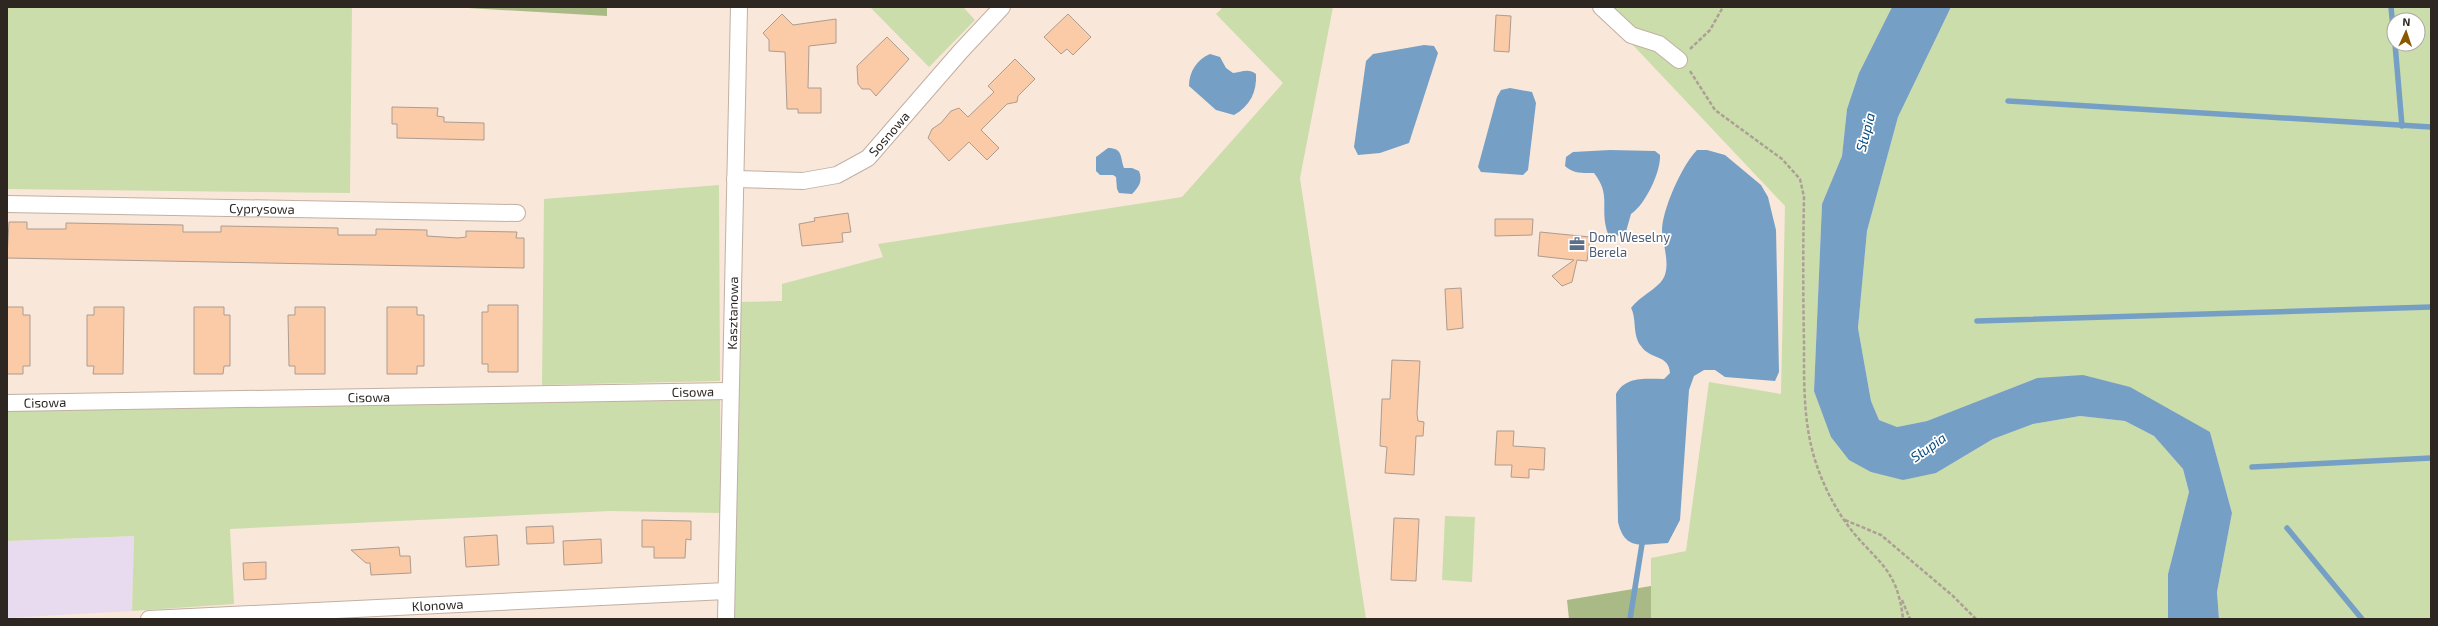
<svg xmlns="http://www.w3.org/2000/svg" width="2438" height="626" viewBox="0 0 2438 626" font-family="'Exo 2',sans-serif">
  <style>
    .industrial { fill: #e9dbef }
    .green { fill: #cbddab; fill-rule: evenodd }
    .forest { fill: #a9ba87 }
    .water { fill: #769fc5 }
    .lines { fill: none; stroke-linecap: round; stroke-linejoin: round }
    .stream { stroke: #769fc5; stroke-width: 5.5 }
    .building { fill: #fbcaa7; stroke: #ad9c90 }
    .street-casing { stroke: #c1b0a3; stroke-width: 18 }
    .path { stroke: #ad9f95; stroke-width: 2.5; stroke-dasharray: 4 2; stroke-linecap: butt }
    .street { stroke: #fff; stroke-width: 16 }
    .labels { text-anchor: middle; dominant-baseline: central; stroke-width: 3.5; stroke-linejoin: round; paint-order: stroke }
    .street-label { font-size: 13px; fill: #2d2621; stroke: #fff }
    .service-label { font-size: 13px; fill: #4e5e75; stroke: #fff; text-anchor: start }
    .water-label { font-size: 14px; font-style: italic; fill: #0b4d7e; stroke: #fff }
  </style>
  <rect width="100%" height="100%" fill="#f9e7da"/>
  <polygon class="industrial" points="134,536 132,611 7,618 7,541"/>
  <g class="green">
    <polygon points="7,7 352,7 350,193 7,189"/>
    <polygon points="870,7 963,7 975,20 929,67"/>
    <polygon points="1223,7 1333,7 1300,178 1366,619 733,619 740,302 782,301 782,284 883,257 878,244 1182,197 1283,83 1216,14"/>
    <polygon points="1597,7 1892,7 1859,73 1847,109 1842,156 1822,204 1814,391 1936,473 1993,439 2033,424 2080,416 2125,421 2154,436 2183,469 2189,492 2168,574 2168,619 1651,619 1651,558 1686,551 1709,382 1781,394 1785,206"/>
    <path d="M1951 7H2431V619H2219L2217 592 2232 513 2210 432 2037 378 1927 421 1897 427 1879 420 1871 401 1858 328 1867 231 1898 117ZM2394 20H2418V44H2394Z"/>
    <polygon points="719,185 720,381 542,385 544,199"/>
    <polygon points="720,399 721,513 610,511 230,529 234,604 132,611 134,536 7,541 7,409"/>
    <polygon points="1445,516 1475,517 1472,582 1442,580"/>
  </g>
  <g class="forest">
    <polygon points="451,7 607,7 607,16"/>
    <polygon points="1651,586 1651,619 1569,619 1567,600"/>
  </g>
  <g class="water">
    <polygon points="1892,7 1951,7 1898,117 1867,231 1858,328 1871,401 1879,420 1897,427 1927,421 2037,378 2083,375 2130,387 2210,432 2232,513 2217,592 2219,619 2168,619 2168,574 2189,492 2183,469 2154,436 2125,421 2080,416 2033,424 1993,439 1936,473 1903,480 1871,472 1849,460 1831,437 1814,391 1822,204 1842,156 1847,109 1859,73"/>
    <polygon points="1424,45 1434,46 1438,53 1409,143 1380,153 1358,155 1354,147 1366,61 1373,54"/>
    <path d="M1210 54 1220 57 1226 68 1233 73C1241 72 1249 68 1256 74 1257 92 1250 106 1234 115L1216 110 1189 86C1189 72 1197 59 1210 54Z"/>
    <polygon points="1510,88 1532,92 1536,103 1528,170 1523,175 1481,172 1478,167 1497,97 1501,90"/>
    <path d="M1108 148C1123 148 1120 157 1124 168H1132L1139 171C1143 181 1139 187 1132 194L1119 193 1117 189 1116 177 1113 175H1100L1096 171V157Z"/>
    <path d="M1610 150 1655 151 1660 155C1661 172 1645 205 1631 214L1625 235 1614 236 1608 234C1599 208 1612 196 1594 173 1582 173 1574 174 1565 166L1566 157 1573 152Z"/>
    <path d="M1697 150H1707L1725 155 1761 185 1768 197 1776 230 1779 372 1775 381 1725 377 1715 370H1704L1694 376 1689 390 1680 520 1668 543C1643 544 1625 552 1618 522L1616 394C1626 376 1645 379 1664 379L1670 373C1669 354 1650 360 1641 346 1632 335 1637 319 1631 308 1640 296 1657 289 1663 279 1671 266 1663 245 1662 231 1662 210 1682 165 1697 150Z"/>
  </g>
  <g class="lines">
    <g class="stream">
      <polyline points="2391,7 2394,38"/>
      <polyline points="2395,44 2402,126"/>
      <polyline points="2008,101 2431,127"/>
      <polyline points="1977,321 2431,307"/>
      <polyline points="2252,467 2431,458"/>
      <polyline points="2287,528 2362,619"/>
      <polyline points="1630,619 1642,544"/>
    </g>
  </g>
  <g class="building">
    <polygon points="782,14 793,25 836,19 836,43 809,46 808,88 821,88 821,113 798,113 798,109 787,109 785,52 769,51 769,40 763,33"/>
    <polygon points="1068,14 1091,37 1073,55 1067,49 1061,54 1044,37"/>
    <polygon points="1496,15 1511,16 1509,52 1494,51"/>
    <polygon points="887,37 909,59 876,96 870,89 862,89 858,84 857,66"/>
    <polygon points="1015,59 1035,79 1018,96 1017,102 1007,104 981,130 999,148 987,160 969,142 949,161 928,138 932,129 941,123 951,111 959,108 968,117 994,92 988,86"/>
    <polygon points="392,107 438,108 437,116 444,117 444,122 484,123 484,140 397,138 397,124 392,124"/>
    <polygon points="848,213 851,232 842,233 843,242 802,246 799,224 815,221 814,218"/>
    <polygon points="1495,219 1533,219 1532,235 1495,236"/>
    <polygon points="9,222 27,222 27,229 66,229 66,223 183,225 183,232 221,232 221,226 338,228 338,235 376,235 376,229 427,230 427,236 458,238 466,237 466,231 517,232 516,238 524,238 524,268 7,258"/>
    <polygon points="1540,232 1590,237 1587,261 1577,260 1572,282 1562,286 1552,276 1574,260 1538,256"/>
    <polygon points="1461,288 1463,328 1447,330 1445,289"/>
    <polygon points="488,305 518,305 518,372 488,372 488,364 482,364 482,312 488,312"/>
    <polygon points="7,307 23,307 23,315 30,315 30,366 23,366 23,374 7,374"/>
    <polygon points="94,307 124,307 123,374 93,374 94,366 87,366 87,315 94,315"/>
    <polygon points="194,307 224,307 224,315 230,315 230,366 224,366 223,374 194,374"/>
    <polygon points="295,307 325,307 325,374 295,374 295,366 289,366 288,315 295,315"/>
    <polygon points="387,307 417,307 417,315 424,315 424,366 417,366 417,374 387,374"/>
    <polygon points="1392,360 1420,361 1417,414 1418,421 1424,422 1423,436 1416,436 1414,475 1385,473 1387,447 1380,446 1382,399 1390,399"/>
    <polygon points="1497,431 1514,431 1513,446 1545,448 1544,470 1529,469 1529,478 1511,477 1512,465 1495,465"/>
    <polygon points="1394,518 1419,519 1416,581 1391,580"/>
    <polygon points="642,520 691,521 691,540 686,539 685,558 654,558 654,547 642,547"/>
    <polygon points="553,526 554,543 527,544 526,527"/>
    <polygon points="497,535 499,565 466,567 464,537"/>
    <polygon points="601,539 602,563 564,565 563,541"/>
    <polygon points="399,547 400,556 410,556 411,573 371,575 370,563 366,563 351,550"/>
    <polygon points="266,562 266,579 244,580 243,563"/>
  </g>
  <g class="lines">
    <defs>
      <g id="street">
        <polyline points="1601,7 1631,35 1659,44 1679,60"/>
        <path id="s1" d="M735 179 803 181 837 175 868 158 960 52 1002 7"/>
        <path id="s2" d="M7 204 517 213"/>
        <path id="s3" d="M7 403 730 391"/>
        <path id="s4" d="M149 619 726 591"/>
        <path id="s5" d="M726 619 739 7"/>
      </g>
    </defs>
    <use href="#street" class="street-casing"/>
    <g class="path">
      <polyline points="1690,49 1710,30 1723,7"/>
      <path d="M1690 71 1715 110 1782 159 1800 179 1804 197C1803 245 1803 294 1804 343 1804 384 1803 426 1817 466 1823 484 1833 504 1844 520 1872 561 1897 563 1903 619"/>
      <polyline points="1845,520 1881,535 1953,596 1976,619"/>
      <polyline points="1902,600 1910,619"/>
    </g>
    <use href="#street" class="street"/>
  </g>
  <defs>
    <symbol id="office-bare" viewBox="-9 -9 18 18"><path d="M-6-3h4V-5.5h4V-3h4V5H-6ZM-1-4.5V-3h2v-1.5ZM-6 0V1H6V0Z" fill="#5c6f8a" stroke="#fff" stroke-width="2.5" paint-order="stroke"/></symbol>
  </defs>
  <g fill-rule="evenodd">
    <use href="#office-bare" x="1566" y="233" width="22" height="22"/>
  </g>
  <g class="labels">
    <g class="street-label">
      <text stroke="none"><textPath href="#s1" startOffset="170">Sosnowa</textPath></text>
      <text stroke="none"><textPath href="#s2" startOffset="255">Cyprysowa</textPath></text>
      <text stroke="none"><textPath href="#s5" startOffset="306">Kasztanowa</textPath></text>
      <text stroke="none"><textPath href="#s3" startOffset="686">Cisowa</textPath></text>
      <text stroke="none"><textPath href="#s3" startOffset="362">Cisowa</textPath></text>
      <text stroke="none"><textPath href="#s3" startOffset="38">Cisowa</textPath></text>
      <text stroke="none"><textPath href="#s4" startOffset="289">Klonowa</textPath></text>
    </g>
    <g class="service-label">
      <text x="1589" y="237">Dom Weselny<tspan x="1589" dy="15">Berela</tspan></text>
    </g>
    <g class="water-label">
      <text transform="translate(1865 132) rotate(-75)">Słupia</text>
      <text transform="translate(1928 447) rotate(-35)">Słupia</text>
    </g>
  </g>
  <rect width="2438" height="626" fill="none" stroke="#2d2621" stroke-width="16"/>
  <g transform="translate(2406 32) rotate(3)"><circle r="19" fill="#ffffff" stroke="#aba8a6"/>
  <path d="M0-3L7 15L0 10L-7 15Z" fill="#895900"/>
  <text y="-6" font-size="11" font-weight="bold" text-anchor="middle" fill="#2d2621">N</text>
  </g>
</svg>
